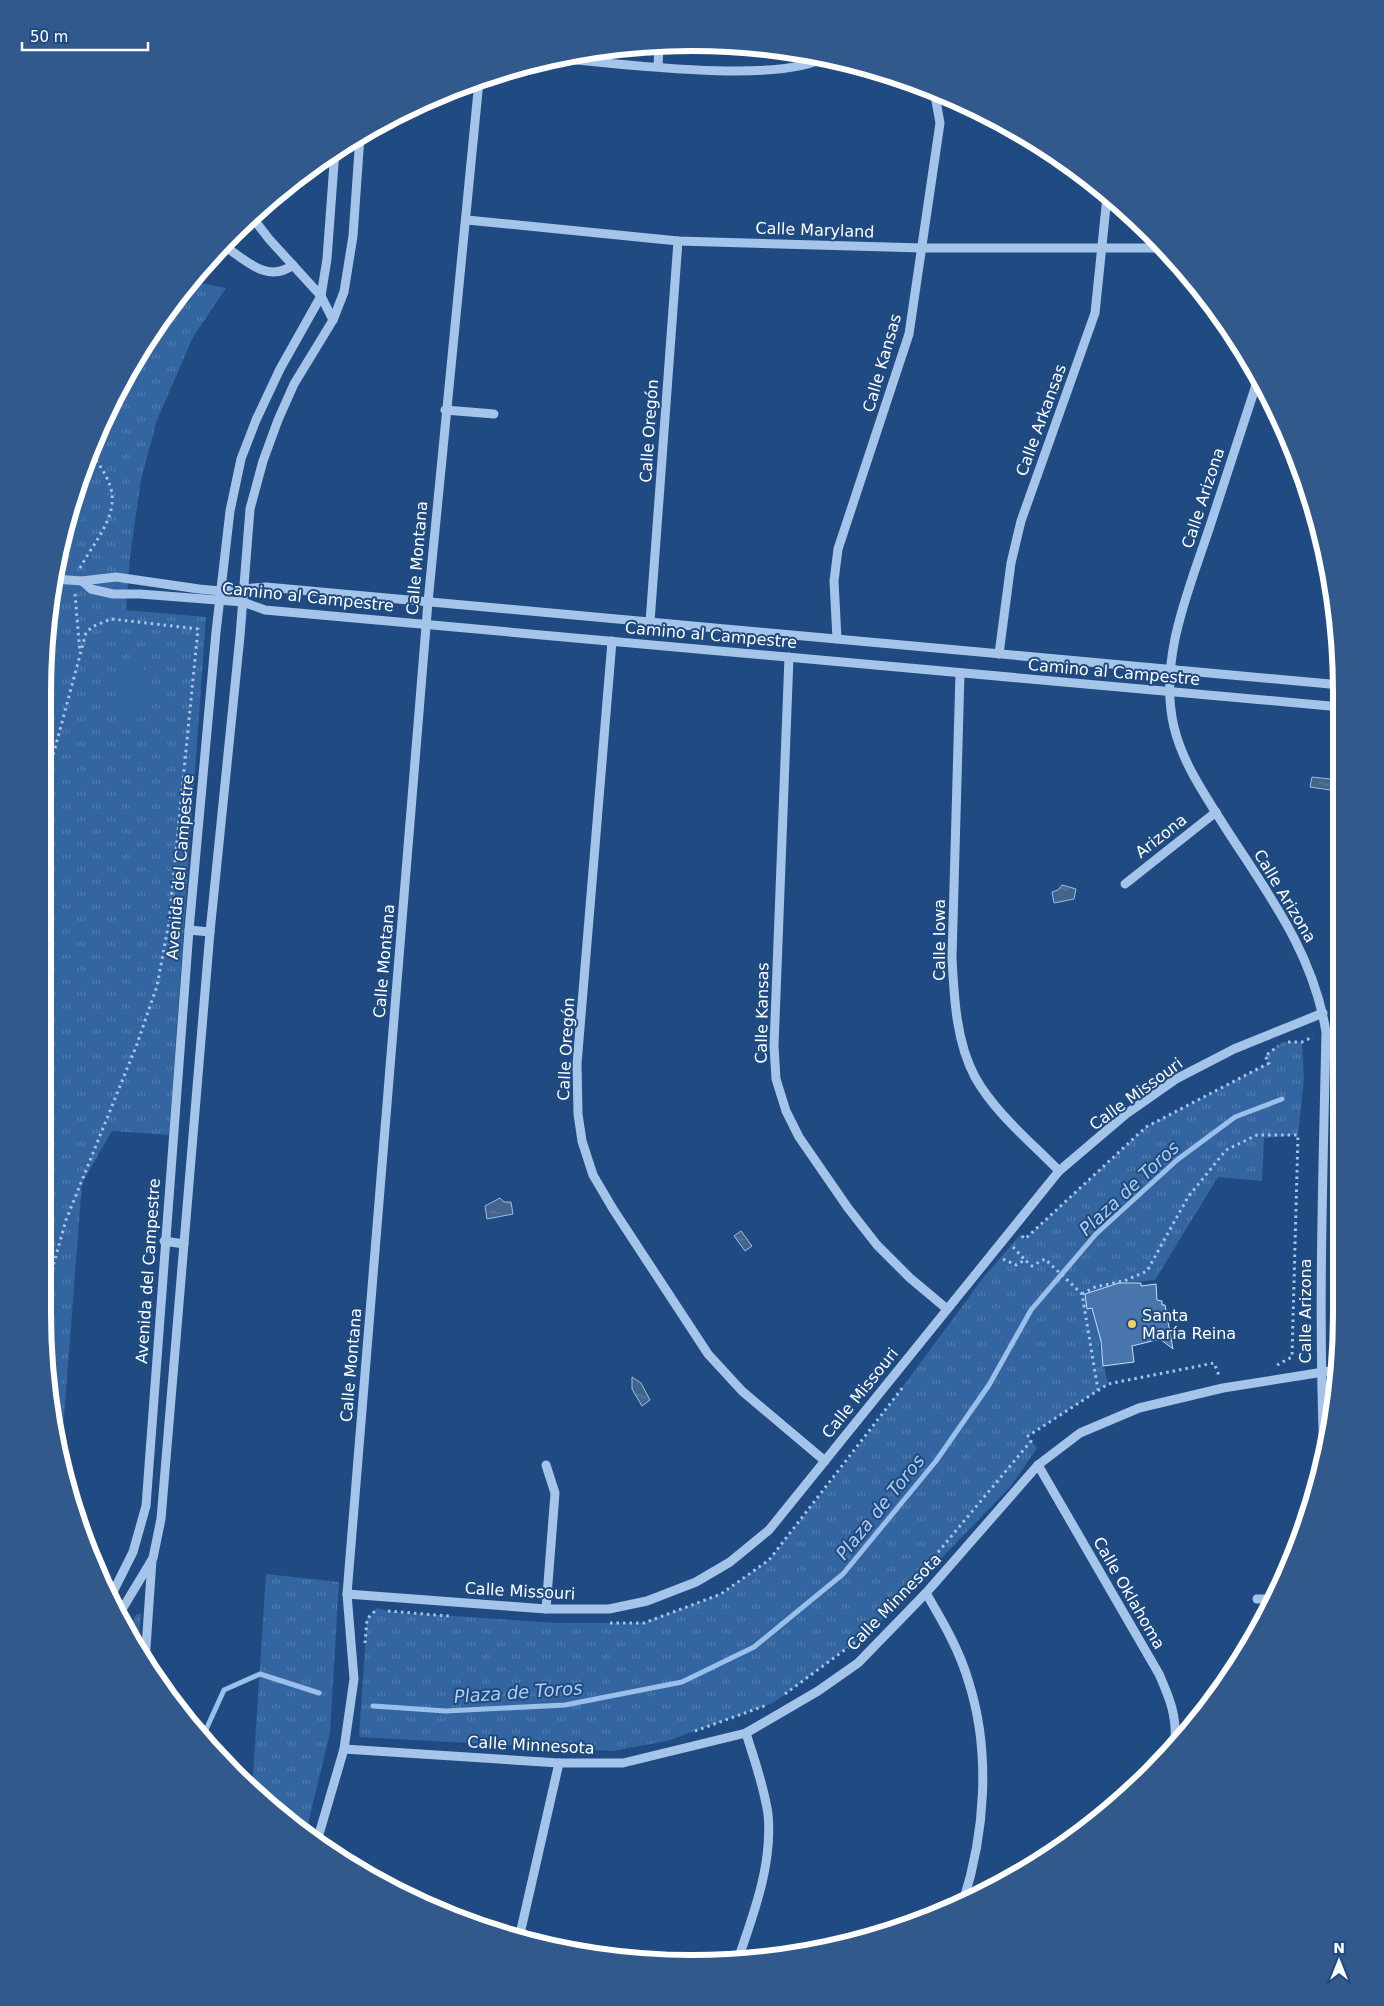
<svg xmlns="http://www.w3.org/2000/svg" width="1384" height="2006" viewBox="0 0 1384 2006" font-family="'DejaVu Sans',sans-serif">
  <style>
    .grass { fill: url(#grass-tufts) }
    .garden { fill: #3365a0 }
    .water { fill: url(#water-ripples); stroke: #99bfea }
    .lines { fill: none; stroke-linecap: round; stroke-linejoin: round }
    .stream { stroke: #99bfea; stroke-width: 5 }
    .building { fill: #4875ab; stroke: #c9def7 }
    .path { stroke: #a5c4e9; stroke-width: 3; stroke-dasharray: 2.5 4; stroke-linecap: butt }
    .minor { stroke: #a5c4e9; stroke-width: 9 }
    .poi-dot { fill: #f7cc65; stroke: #1f4b82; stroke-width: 2 }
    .labels { text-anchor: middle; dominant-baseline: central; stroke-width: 4; stroke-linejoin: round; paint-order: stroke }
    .street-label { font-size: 16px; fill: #fff; stroke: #1f4b82 }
    .poi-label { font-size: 16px; fill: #fff; stroke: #1f4b82; text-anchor: start }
    .water-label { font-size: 18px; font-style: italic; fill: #b1cef0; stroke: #1f4b82 }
    .rim { fill: none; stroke: #fff; stroke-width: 6 }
  </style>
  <defs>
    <pattern id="grass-tufts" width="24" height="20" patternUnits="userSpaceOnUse" patternTransform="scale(1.25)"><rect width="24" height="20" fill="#3365a0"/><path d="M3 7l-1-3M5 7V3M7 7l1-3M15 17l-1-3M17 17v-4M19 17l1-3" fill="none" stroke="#527cae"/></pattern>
    <pattern id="water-ripples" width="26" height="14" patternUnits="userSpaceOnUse" patternTransform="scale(1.25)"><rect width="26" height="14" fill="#44648c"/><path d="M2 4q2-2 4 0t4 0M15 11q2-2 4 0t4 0" fill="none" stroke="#607b9d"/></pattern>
  </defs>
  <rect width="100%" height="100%" fill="#1f4b82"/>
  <g class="grass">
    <polygon points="195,282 226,288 193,337 157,420 141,480 130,556 126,610 206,617 169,1135 112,1131 82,1183 61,1456 43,1314 43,692 55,566 77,483 129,368"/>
    <polygon points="1283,1042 1302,1042 1304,1080 1298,1135 1264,1138 1262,1181 1218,1177 1155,1280 1119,1283 1085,1294 1087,1309 1092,1308 1101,1341 1099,1345 1108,1384 1028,1436 1037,1448 1011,1486 874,1628 773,1703 667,1741 613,1751 359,1737 367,1619 377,1608 392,1612 558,1623 643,1623 721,1594 769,1560 859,1446 983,1278 1021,1234 1025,1239 1146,1127 1269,1063 1265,1056"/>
    <polygon points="266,1574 339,1582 330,1733 306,1832 264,1803 252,1789"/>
    <polygon points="137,1614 141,1614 138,1651 126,1629"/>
  </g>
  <g class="garden">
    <path d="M77 484C101 498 86 524 64 530Z"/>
    <path d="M129 662 139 664 152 679C151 702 154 717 126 723 107 713 114 705 120 690L116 679 121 665Z"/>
  </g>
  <g class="water">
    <polygon points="1312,777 1339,780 1337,791 1310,787"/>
    <polygon points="1062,885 1076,889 1074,899 1054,903 1052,892 1058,890"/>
    <polygon points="500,1198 504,1202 511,1202 513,1214 487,1219 485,1206"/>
    <polygon points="741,1231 752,1246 745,1251 734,1236"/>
    <polygon points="632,1377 641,1383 650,1400 642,1406 632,1389"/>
  </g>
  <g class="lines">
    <g class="stream">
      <polyline points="373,1706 446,1711 565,1705 682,1682 754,1647 843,1574 936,1461 989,1385 1031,1310 1096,1234 1177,1160 1235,1117 1282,1099"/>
      <polyline points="204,1734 224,1690 260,1674 319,1693"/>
    </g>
  </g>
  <polygon class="building" points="1119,1283 1141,1283 1141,1286 1156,1284 1157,1300 1162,1301 1162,1305 1165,1305 1173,1349 1160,1339 1132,1346 1134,1362 1103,1366 1101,1341 1092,1308 1087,1309 1085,1294"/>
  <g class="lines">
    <g class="path">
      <path d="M80 568C93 543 122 513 109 483 105 472 97 462 91 453"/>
      <polyline points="75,594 80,653"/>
      <polyline points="1288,1042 1302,1042 1313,1037"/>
      <polyline points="1022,1236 1025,1239 1146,1127 1269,1063 1265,1056 1278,1046"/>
      <polyline points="1013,1247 1025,1260"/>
      <polyline points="1003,1259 1016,1265 1025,1260 1032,1266 1045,1259 1082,1294 1098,1390"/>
      <polyline points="1082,1294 1095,1287 1124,1281 1147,1271 1188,1197 1226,1150 1257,1135 1298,1135 1292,1357 1277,1365"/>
      <polyline points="43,1302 66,1220 137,1044 157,986 169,922 198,629 111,619 92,627 86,633 51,763 43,777"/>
      <polyline points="388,1611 449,1616"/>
      <polyline points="888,1612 1031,1441 1028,1436 1108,1384 1214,1363 1220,1378"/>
      <polyline points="610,1623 644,1623 721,1594 769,1560 903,1387"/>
      <polyline points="365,1643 367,1619 377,1609"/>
      <polyline points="785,1694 869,1632"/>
      <polyline points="695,1731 767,1705"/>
    </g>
    <g class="minor">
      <path d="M555 58C613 63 780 85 825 57"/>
      <polyline points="658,66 659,46"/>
      <polyline points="252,217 269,239 321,296 333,320"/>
      <polyline points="467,220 678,241 923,248 1164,248"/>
      <path d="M223 245C246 260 267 284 293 265"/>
      <path d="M1258 379C1242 428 1226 477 1210 526 1189 590 1158 659 1174 727 1183 764 1205 795 1225 827 1268 894 1313 952 1326 1032 1323 1174 1318 1314 1324 1456"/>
      <polyline points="445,410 494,414"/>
      <polyline points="54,579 82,581 116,577 199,589 220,591 266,587 1341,685"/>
      <polyline points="82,581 91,589 113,594 140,594 243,602 265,610 1341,707"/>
      <polyline points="650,622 678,241"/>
      <polyline points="837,639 834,581 838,549 909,334 940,123 934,90"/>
      <polyline points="612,641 577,1064 578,1114 582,1141 593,1175 613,1209 708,1354 742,1391 825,1461"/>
      <polyline points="999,654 1011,563 1021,521 1095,313 1107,197"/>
      <polyline points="789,657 774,1046 776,1079 786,1111 799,1137 848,1208 877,1245 910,1278 947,1309"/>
      <path d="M960 673 952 958C954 996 956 1042 975 1077 995 1113 1031 1142 1059 1171"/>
      <polyline points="1125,884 1216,812"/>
      <polyline points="189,930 210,932"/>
      <polyline points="164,1241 184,1244"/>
      <polyline points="546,1465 555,1493 546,1609"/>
      <path d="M1038 1465 1159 1674C1170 1699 1177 1716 1175 1744"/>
      <path d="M926 1593C943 1622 960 1651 969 1683 991 1753 985 1833 963 1902"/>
      <polyline points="347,1594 546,1609 609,1609 647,1601 696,1582 730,1562 769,1530 1059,1171 1126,1114 1176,1079 1234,1049 1323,1013"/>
      <polyline points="1257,1599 1272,1599"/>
      <polyline points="109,1600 133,1552 146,1506 189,930 216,632 230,511 241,459 256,420 280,369 321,296 327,259 335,150"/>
      <polyline points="118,1616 153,1558 161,1519 210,932 240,636 250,509 263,461 278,420 294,384 333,320 344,292 353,236 360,136"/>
      <polyline points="145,1662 152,1560"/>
      <polyline points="344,1749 559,1763 623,1763 746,1733 818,1691 858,1663 926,1593 1038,1465 1080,1433 1139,1408 1223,1388 1336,1370"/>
      <polyline points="317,1841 344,1749 354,1679 347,1594 428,602 479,81"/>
      <polyline points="520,1934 559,1763"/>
      <path d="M737 1962C753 1916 773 1864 768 1814 764 1786 754 1759 746 1733"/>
    </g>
  </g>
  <circle class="poi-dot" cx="1132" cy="1324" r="5"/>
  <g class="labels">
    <g class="street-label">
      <text transform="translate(815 230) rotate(2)">Calle Maryland</text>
      <text transform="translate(882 363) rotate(-74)">Calle Kansas</text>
      <text transform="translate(1041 420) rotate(-70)">Calle Arkansas</text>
      <text transform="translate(649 431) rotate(-86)">Calle Oregón</text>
      <text transform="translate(1203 498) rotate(-72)">Calle Arizona</text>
      <text transform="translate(417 558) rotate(-85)">Calle Montana</text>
      <text transform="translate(308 597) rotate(6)">Camino al Campestre</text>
      <text transform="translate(711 635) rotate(5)">Camino al Campestre</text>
      <text transform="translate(1114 672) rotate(5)">Camino al Campestre</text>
      <text transform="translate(1161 836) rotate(-38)">Arizona</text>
      <text transform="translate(180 867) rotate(-85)">Avenida del Campestre</text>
      <text transform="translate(1285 896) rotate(59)">Calle Arizona</text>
      <text transform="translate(939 940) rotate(-90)">Calle Iowa</text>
      <text transform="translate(384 961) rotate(-85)">Calle Montana</text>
      <text transform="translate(762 1013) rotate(-89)">Calle Kansas</text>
      <text transform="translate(566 1049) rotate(-87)">Calle Oregón</text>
      <text transform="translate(1136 1094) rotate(-36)">Calle Missouri</text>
      <text transform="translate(148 1271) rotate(-86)">Avenida del Campestre</text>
      <text transform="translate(1305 1311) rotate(-90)">Calle Arizona</text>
      <text transform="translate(351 1365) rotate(-85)">Calle Montana</text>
      <text transform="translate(860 1393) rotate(-51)">Calle Missouri</text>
      <text transform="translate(520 1591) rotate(3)">Calle Missouri</text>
      <text transform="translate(1129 1593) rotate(60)">Calle Oklahoma</text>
      <text transform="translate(894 1602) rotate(-46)">Calle Minnesota</text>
      <text transform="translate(531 1745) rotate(3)">Calle Minnesota</text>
    </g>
    <g class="poi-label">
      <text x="1142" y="1315">Santa<tspan x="1142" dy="18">María Reina</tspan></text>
    </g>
    <g class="water-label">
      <text transform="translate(1129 1188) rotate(-43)">Plaza de Toros</text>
      <text transform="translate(880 1507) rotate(-51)">Plaza de Toros</text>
      <text transform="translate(518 1692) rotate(-4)">Plaza de Toros</text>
    </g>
  </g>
  <path d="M0 0H1384V2006H0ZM692 51H692A641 641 0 0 1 1333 692V1314A641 641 0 0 1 692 1955H692A641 641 0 0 1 51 1314V692A641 641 0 0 1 692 51Z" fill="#31598c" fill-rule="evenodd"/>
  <path class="rim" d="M692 51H692A641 641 0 0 1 1333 692V1314A641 641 0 0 1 692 1955H692A641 641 0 0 1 51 1314V692A641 641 0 0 1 692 51Z"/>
  <g transform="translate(1339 1961)" stroke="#1f4b82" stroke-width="4" paint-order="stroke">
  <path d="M0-4L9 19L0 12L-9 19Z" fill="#ffffff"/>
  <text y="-8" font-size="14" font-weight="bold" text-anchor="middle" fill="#ffffff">N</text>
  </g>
  <path d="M22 42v8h126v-8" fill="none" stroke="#ffffff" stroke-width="2.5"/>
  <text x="30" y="42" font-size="15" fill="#ffffff" stroke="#1f4b82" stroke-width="4" paint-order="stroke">50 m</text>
</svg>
